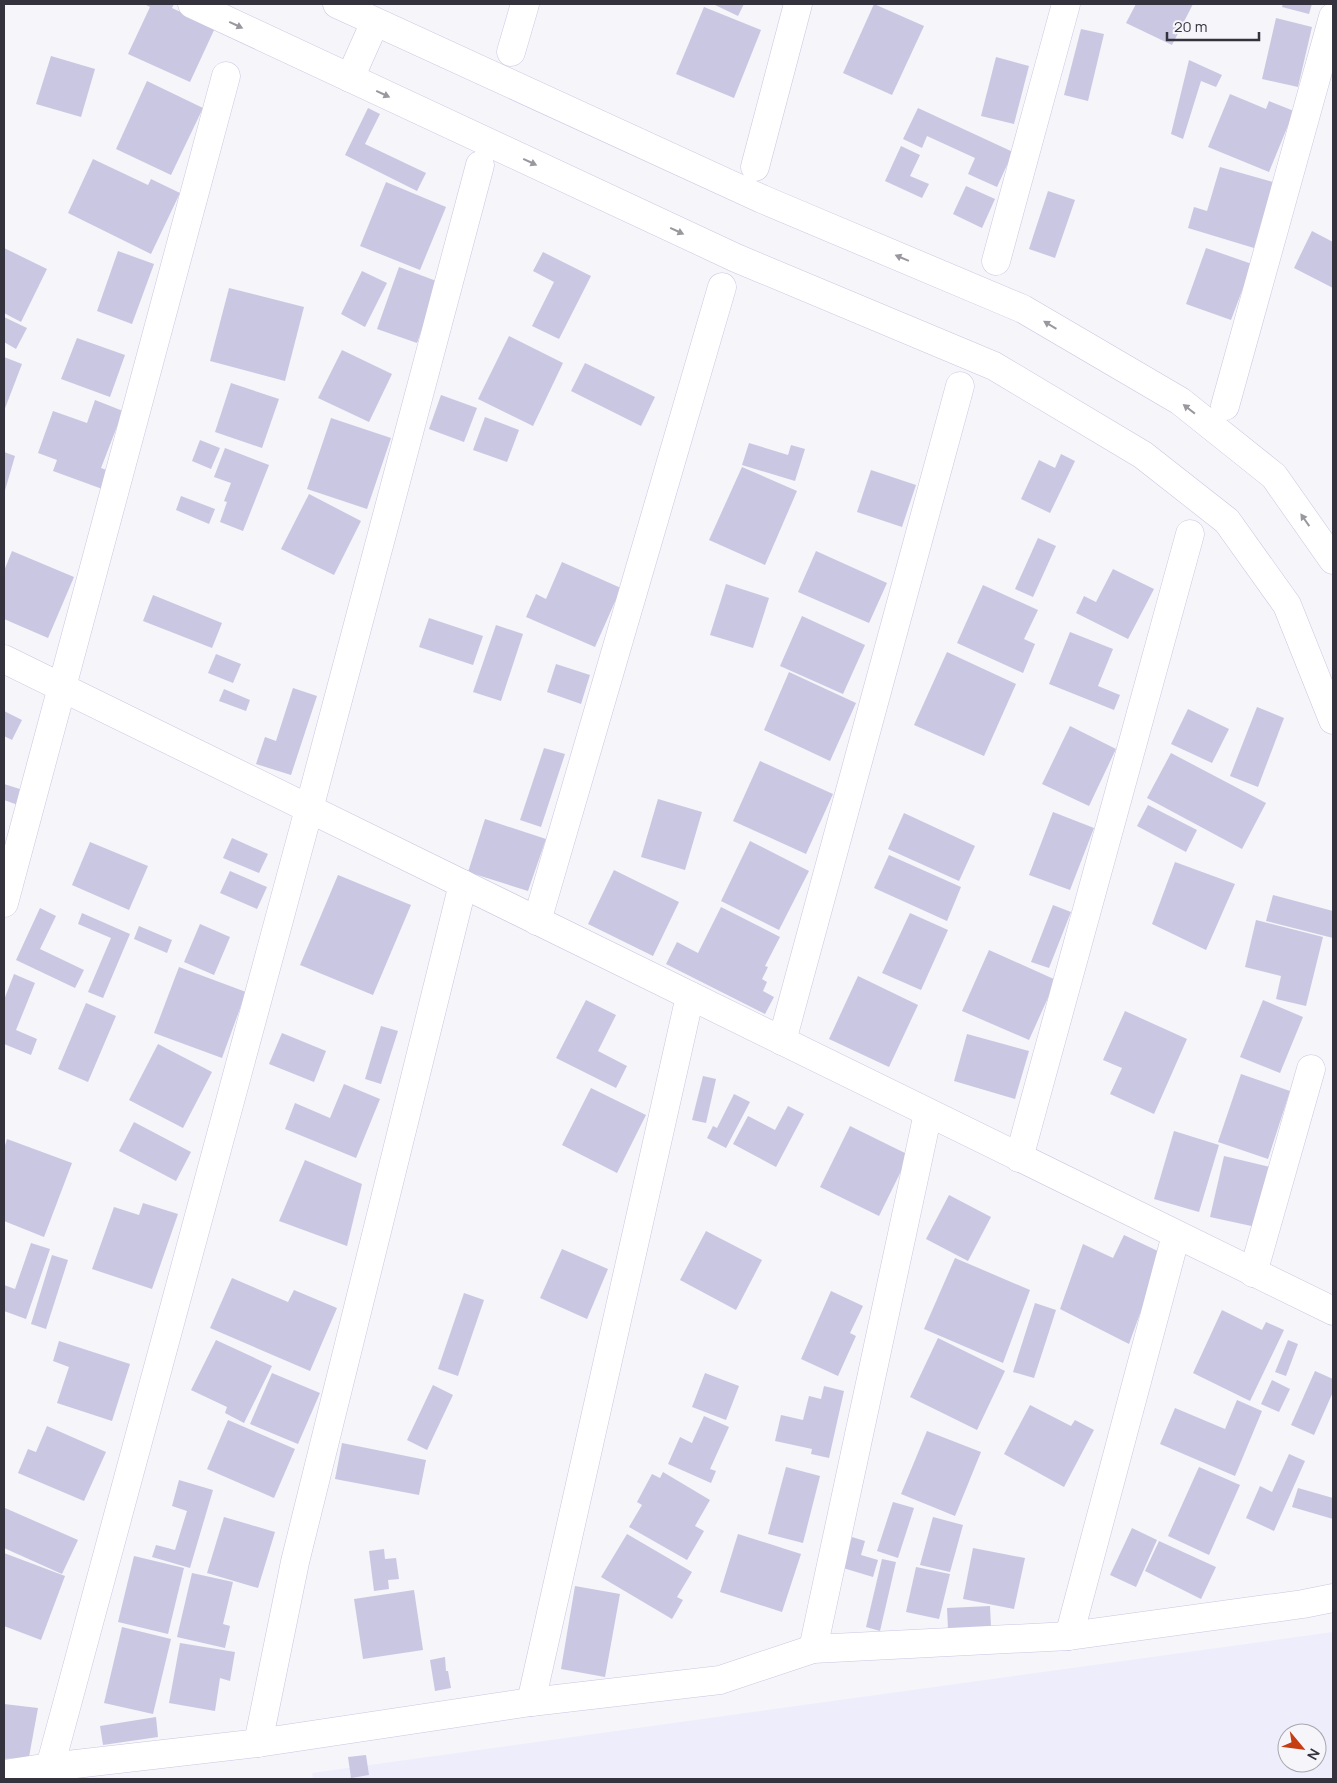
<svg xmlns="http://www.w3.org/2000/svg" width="1337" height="1783" viewBox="0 0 1337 1783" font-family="Manrope,sans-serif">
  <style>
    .built { fill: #eeedfb; fill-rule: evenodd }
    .building { fill: #cac7e3 }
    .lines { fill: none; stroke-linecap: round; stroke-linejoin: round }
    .minor-casing { stroke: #cac6e2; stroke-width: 29 }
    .secondary-casing { stroke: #cac6e2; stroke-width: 29 }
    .minor { stroke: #fff; stroke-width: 28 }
    .secondary { stroke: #fff; stroke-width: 28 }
    .oneway { fill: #9a989e }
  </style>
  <rect width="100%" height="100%" fill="#f5f5fa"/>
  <path class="built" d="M1333 1632V1779H313L312 1773ZM1287 1733H1317V1763H1287Z"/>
  <g class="building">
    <polygon points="144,4 174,4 172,8 215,28 190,82 128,54 150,7"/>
    <polygon points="713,4 744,4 738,16"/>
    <polygon points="874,4 924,26 892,95 843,73"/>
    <polygon points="1136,4 1193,4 1172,45 1126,23"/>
    <polygon points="1283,4 1312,4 1309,14 1282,7"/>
    <polygon points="704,7 761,30 734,98 676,74"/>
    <polygon points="1276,18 1312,27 1298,87 1262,79"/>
    <polygon points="1081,29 1104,34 1088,101 1064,95"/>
    <polygon points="51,56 95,69 81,117 36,104"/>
    <polygon points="996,57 1029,66 1014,124 981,116"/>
    <polygon points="1189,60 1222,75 1216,87 1201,81 1183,139 1171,134"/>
    <polygon points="147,81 203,108 171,175 116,149"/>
    <polygon points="1230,94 1266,109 1269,101 1294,111 1269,172 1208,147"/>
    <polygon points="368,108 380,114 365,144 426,173 417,191 345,155"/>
    <polygon points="918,108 1013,152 997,187 968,174 975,158 927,136 922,148 903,139"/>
    <polygon points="901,146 920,155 910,176 929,184 922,198 885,181"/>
    <polygon points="93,159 148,185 151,179 180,193 151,254 68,213"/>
    <polygon points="1220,167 1273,182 1254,248 1188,228 1194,207 1207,211"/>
    <polygon points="386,182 446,207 420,270 360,246"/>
    <polygon points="966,186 995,199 982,228 953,214"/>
    <polygon points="1048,191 1075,200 1055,258 1029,249"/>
    <polygon points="1312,231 1333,242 1333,288 1294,268"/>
    <polygon points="4,248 47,269 21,322 4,313"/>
    <polygon points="1206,248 1252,264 1231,320 1186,304"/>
    <polygon points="118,251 154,264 132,324 97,311"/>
    <polygon points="543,252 591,276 559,339 532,326 554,282 533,271"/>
    <polygon points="399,267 439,282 417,343 377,329"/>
    <polygon points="362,271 387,283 365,327 341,314"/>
    <polygon points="229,288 304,307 285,381 210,361"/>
    <polygon points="4,317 27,328 16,349 4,342"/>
    <polygon points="509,336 563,363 533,426 478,399"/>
    <polygon points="77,338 125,355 110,397 61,379"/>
    <polygon points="342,350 392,374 369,422 318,398"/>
    <polygon points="4,357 22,364 4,411"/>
    <polygon points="585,363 655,397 641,426 571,391"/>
    <polygon points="231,383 279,399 262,448 215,432"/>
    <polygon points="441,395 477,408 464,442 429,429"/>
    <polygon points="95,400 123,411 101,468 112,472 105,490 53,471 57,460 38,453 53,411 87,423"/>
    <polygon points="485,417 519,430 507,462 473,450"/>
    <polygon points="331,418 391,438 367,509 307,489"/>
    <polygon points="200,440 220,448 211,469 192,461"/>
    <polygon points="749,443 788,455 791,445 805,449 795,481 742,465"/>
    <polygon points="225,448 269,465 243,531 220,522 227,502 224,501 231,483 214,477"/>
    <polygon points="4,452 15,456 4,494"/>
    <polygon points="1061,454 1075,461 1050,513 1021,499 1039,460 1055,468"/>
    <polygon points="742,467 797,491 765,565 709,540"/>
    <polygon points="871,470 916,485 902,527 857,512"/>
    <polygon points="309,494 361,521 334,575 281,549"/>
    <polygon points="181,496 215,509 209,524 176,510"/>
    <polygon points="1038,538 1056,546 1033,597 1015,589"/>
    <polygon points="12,551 74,577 48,638 4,619 4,571"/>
    <polygon points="816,551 887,583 869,623 798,592"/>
    <polygon points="562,562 621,588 595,647 526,617 536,594 546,599"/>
    <polygon points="1113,569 1154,589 1128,639 1076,613 1084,596 1096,602"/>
    <polygon points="726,584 769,598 753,648 710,635"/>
    <polygon points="983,585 1038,610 1024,639 1035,644 1023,673 957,643"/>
    <polygon points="153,595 222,623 212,648 143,621"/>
    <polygon points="802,616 865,645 843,694 780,666"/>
    <polygon points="429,618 483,636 473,665 419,647"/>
    <polygon points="496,625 523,634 501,701 473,692"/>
    <polygon points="1070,632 1113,649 1098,686 1120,695 1114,710 1049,684"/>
    <polygon points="947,652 1016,684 984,756 914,725"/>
    <polygon points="216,654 241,664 233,683 208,673"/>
    <polygon points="556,664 590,675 581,704 547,692"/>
    <polygon points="789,672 856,703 830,761 764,730"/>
    <polygon points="293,688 317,696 291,775 256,764 265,737 276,741"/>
    <polygon points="224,689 250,700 246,711 219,701"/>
    <polygon points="1257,707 1284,718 1258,787 1230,776"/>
    <polygon points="1188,709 1229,729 1212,763 1171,744"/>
    <polygon points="4,711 22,720 12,740 4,736"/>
    <polygon points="1070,726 1116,749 1089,806 1042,784"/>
    <polygon points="544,748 565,754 541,827 520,820"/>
    <polygon points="1171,753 1266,803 1242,849 1147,798"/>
    <polygon points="760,761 833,794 806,854 733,821"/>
    <polygon points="4,784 23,790 18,805 4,800"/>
    <polygon points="658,799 702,812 685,870 641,857"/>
    <polygon points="1148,805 1197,830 1186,852 1137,826"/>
    <polygon points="1053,812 1094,828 1070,890 1029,875"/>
    <polygon points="904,813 975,846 959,881 888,849"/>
    <polygon points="485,819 546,839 528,891 468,872"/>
    <polygon points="232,838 268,854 259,873 223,858"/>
    <polygon points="750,841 809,871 779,930 721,901"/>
    <polygon points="90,842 148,866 129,910 72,885"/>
    <polygon points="889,855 961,887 947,921 874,888"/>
    <polygon points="1175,862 1235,884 1206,950 1152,924"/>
    <polygon points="614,870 679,902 653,956 588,924"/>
    <polygon points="230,871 267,887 257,909 220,893"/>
    <polygon points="338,875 411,905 373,995 300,965"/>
    <polygon points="1273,895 1333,911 1333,938 1266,921"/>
    <polygon points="1053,905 1071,912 1049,968 1031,962"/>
    <polygon points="721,907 780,937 765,966 768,967 762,979 767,982 763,991 774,997 765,1014 666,964 677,942 698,953"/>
    <polygon points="40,908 56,916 40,949 84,970 75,988 16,960"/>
    <polygon points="82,913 130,934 103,998 88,992 111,938 78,924"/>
    <polygon points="910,913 948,930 921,990 882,973"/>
    <polygon points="1256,920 1323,937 1306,1006 1276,999 1281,976 1245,967"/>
    <polygon points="200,924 230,937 214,975 184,962"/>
    <polygon points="139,926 172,940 167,953 134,939"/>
    <polygon points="989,950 1056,980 1029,1040 962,1011"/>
    <polygon points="179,967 246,992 222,1058 154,1033"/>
    <polygon points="14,974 35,983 16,1030 37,1039 31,1055 4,1044 4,1000"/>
    <polygon points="858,976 918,1005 889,1067 829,1039"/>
    <polygon points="586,1000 616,1015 598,1051 627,1066 616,1088 556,1058"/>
    <polygon points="1263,1000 1303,1017 1280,1073 1240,1057"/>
    <polygon points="86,1003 116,1016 88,1082 58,1069"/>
    <polygon points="1125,1011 1187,1039 1154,1114 1110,1094 1122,1068 1103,1060"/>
    <polygon points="381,1026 398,1031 381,1084 365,1079"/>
    <polygon points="282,1033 326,1051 314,1082 269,1064"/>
    <polygon points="967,1034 1029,1051 1015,1099 954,1081"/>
    <polygon points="158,1044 212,1072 183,1128 129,1100"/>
    <polygon points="1241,1074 1290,1091 1268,1159 1218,1142"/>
    <polygon points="703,1076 716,1079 706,1123 692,1120"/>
    <polygon points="344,1084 380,1099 356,1158 285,1129 295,1103 330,1118"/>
    <polygon points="591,1088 646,1115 617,1173 562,1145"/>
    <polygon points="734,1094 750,1102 726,1148 707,1138 713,1126 717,1128"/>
    <polygon points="788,1106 804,1114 776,1167 733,1144 748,1116 775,1130"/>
    <polygon points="134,1122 191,1152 176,1181 119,1151"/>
    <polygon points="850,1126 909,1155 879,1216 820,1187"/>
    <polygon points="1174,1131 1219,1145 1199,1212 1154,1199"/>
    <polygon points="7,1139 72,1163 44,1237 4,1221 4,1149"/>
    <polygon points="1224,1156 1270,1167 1256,1227 1210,1217"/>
    <polygon points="305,1160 362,1184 347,1246 279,1221"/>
    <polygon points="949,1195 991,1217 968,1261 926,1239"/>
    <polygon points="143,1203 178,1214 152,1289 92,1269 114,1207 139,1215"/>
    <polygon points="706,1231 762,1260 736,1310 680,1280"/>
    <polygon points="1124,1235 1162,1253 1129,1344 1060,1309 1083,1244 1113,1258"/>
    <polygon points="31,1243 50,1249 26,1319 4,1311 4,1285 15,1289"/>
    <polygon points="562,1249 608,1269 587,1319 540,1298"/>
    <polygon points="52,1255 68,1260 46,1329 31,1324"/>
    <polygon points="955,1258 1030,1290 1003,1363 924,1329"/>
    <polygon points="232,1278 288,1302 294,1290 337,1308 310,1371 210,1328"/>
    <polygon points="831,1291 863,1306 850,1333 856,1336 838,1376 801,1359"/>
    <polygon points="464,1293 484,1300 458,1376 438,1369"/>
    <polygon points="1035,1303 1056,1310 1034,1378 1013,1372"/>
    <polygon points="1222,1310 1262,1330 1266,1322 1284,1330 1250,1401 1193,1373"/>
    <polygon points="938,1338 1005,1371 977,1430 910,1397"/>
    <polygon points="216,1340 272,1366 244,1423 225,1413 227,1407 191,1390"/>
    <polygon points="1288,1340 1298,1344 1286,1376 1275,1372"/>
    <polygon points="59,1341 130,1364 112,1421 57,1403 69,1367 53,1361"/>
    <polygon points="1315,1371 1333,1379 1333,1392 1314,1435 1291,1425"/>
    <polygon points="272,1373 320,1393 298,1444 250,1424"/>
    <polygon points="705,1373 739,1386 726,1420 692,1407"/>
    <polygon points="1272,1380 1290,1389 1279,1412 1261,1404"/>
    <polygon points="433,1385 453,1395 427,1450 407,1440"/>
    <polygon points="824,1386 844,1391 829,1458 811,1454 812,1449 775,1441 781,1415 803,1420 809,1396 821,1399"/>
    <polygon points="1237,1400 1262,1411 1235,1476 1160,1444 1175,1408 1225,1429"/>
    <polygon points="1030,1405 1071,1426 1075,1420 1094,1430 1064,1487 1004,1454"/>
    <polygon points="704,1416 729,1427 710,1469 716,1471 711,1483 668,1464 680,1437 692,1443"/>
    <polygon points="228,1420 295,1449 274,1498 207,1469"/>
    <polygon points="47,1426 106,1452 84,1501 18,1473 28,1449 36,1452"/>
    <polygon points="927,1431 981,1452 955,1516 901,1494"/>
    <polygon points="342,1443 426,1460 419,1495 335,1479"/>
    <polygon points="1289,1454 1305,1461 1274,1531 1246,1518 1260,1486 1272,1492"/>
    <polygon points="786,1467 820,1476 803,1543 768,1534"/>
    <polygon points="1199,1467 1240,1485 1209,1555 1168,1536"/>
    <polygon points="663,1472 710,1500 695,1526 704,1531 687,1560 629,1527 642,1505 637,1502 652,1474 660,1478"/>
    <polygon points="179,1480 213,1490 190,1568 152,1557 156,1545 175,1550 187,1511 172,1506"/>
    <polygon points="1298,1488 1333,1498 1333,1519 1292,1507"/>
    <polygon points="893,1502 914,1508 898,1558 877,1551"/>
    <polygon points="5,1508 78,1540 62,1574 4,1548 4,1511"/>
    <polygon points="224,1517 275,1532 258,1588 207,1573"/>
    <polygon points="933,1517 963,1525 950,1572 920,1565"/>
    <polygon points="1132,1528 1157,1540 1136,1587 1110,1575"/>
    <polygon points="627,1534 692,1572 677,1597 683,1600 672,1619 601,1577"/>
    <polygon points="738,1534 801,1554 782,1612 720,1592"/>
    <polygon points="852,1537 865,1541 861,1555 878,1560 873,1577 843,1568"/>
    <polygon points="1159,1541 1216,1567 1201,1599 1145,1571"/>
    <polygon points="973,1548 1025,1558 1014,1609 963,1599"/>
    <polygon points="384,1549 385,1559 396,1558 399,1579 388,1580 389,1589 374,1591 369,1551"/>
    <polygon points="4,1553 65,1576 41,1640 4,1626"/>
    <polygon points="134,1556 184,1568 168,1634 118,1622"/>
    <polygon points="882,1559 896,1562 880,1631 866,1627"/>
    <polygon points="916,1567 950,1574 939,1619 906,1612"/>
    <polygon points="192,1573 233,1582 223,1624 230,1626 225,1648 177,1637"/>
    <polygon points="575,1586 620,1594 605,1677 561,1669"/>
    <polygon points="414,1590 423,1650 363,1659 354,1599"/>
    <polygon points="990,1606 991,1627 948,1629 947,1608"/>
    <polygon points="122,1627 171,1639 153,1714 104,1703"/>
    <polygon points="180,1643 235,1652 230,1681 220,1678 215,1711 169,1703"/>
    <polygon points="445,1657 446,1671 448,1671 451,1688 435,1691 430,1660"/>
    <polygon points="4,1704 38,1708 29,1757 4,1759"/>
    <polygon points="156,1717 158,1737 103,1745 100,1726"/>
    <polygon points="366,1755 369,1775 351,1778 348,1757"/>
  </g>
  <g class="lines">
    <defs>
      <g id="minor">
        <polyline points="511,52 525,4"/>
        <polyline points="755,167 798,4"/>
        <polyline points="996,261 1066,4"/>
        <polyline points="1225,406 1333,17"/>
        <polyline points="4,659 1333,1311"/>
        <polyline points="4,903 226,76"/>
        <polyline points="537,921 722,287"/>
        <polyline points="782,1041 960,386"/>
        <polyline points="1019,1158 1190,534"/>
        <polyline points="1253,1273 1311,1069"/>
        <polyline points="1069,1636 1176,1235"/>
        <polyline points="813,1649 928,1113"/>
        <polyline points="531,1702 690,996"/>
        <polyline points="258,1743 295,1562 463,884"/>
        <polyline points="50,1767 309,809 480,165"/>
        <polyline points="4,1774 50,1767 258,1743 531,1702 720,1680 813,1649 1069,1636 1303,1604 1333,1598"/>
      </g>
      <g id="secondary">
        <polyline points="192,4 736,258 994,366 1143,455 1227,521 1287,605 1333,720"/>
        <polyline points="337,4 762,199 1023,309 1180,401 1274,476 1333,560"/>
        <polyline points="350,78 375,22"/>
      </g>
    </defs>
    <use href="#minor" class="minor-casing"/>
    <use href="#secondary" class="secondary-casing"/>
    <use href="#minor" class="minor"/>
    <use href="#secondary" class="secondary"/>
  </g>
  <defs><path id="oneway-solid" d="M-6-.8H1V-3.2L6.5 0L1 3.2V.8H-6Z" transform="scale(1.25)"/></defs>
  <g class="oneway">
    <use href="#oneway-solid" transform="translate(236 25) rotate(25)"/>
    <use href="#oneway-solid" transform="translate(383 94) rotate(25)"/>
    <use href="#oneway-solid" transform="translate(530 162) rotate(25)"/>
    <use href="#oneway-solid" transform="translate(677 231) rotate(25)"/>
    <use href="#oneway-solid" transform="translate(902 258) rotate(-157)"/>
    <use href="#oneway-solid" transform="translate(1050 325) rotate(-149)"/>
    <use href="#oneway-solid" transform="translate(1189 409) rotate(-142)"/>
    <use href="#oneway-solid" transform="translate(1305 520) rotate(-125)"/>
  </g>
  <rect width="1337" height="1783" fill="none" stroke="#34323d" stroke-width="10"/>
  <g transform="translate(1302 1748) rotate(119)"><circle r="24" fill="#f5f5fa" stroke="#a8a7ae"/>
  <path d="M0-4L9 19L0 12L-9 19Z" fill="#c63d11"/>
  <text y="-8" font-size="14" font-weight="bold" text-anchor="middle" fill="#34323d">N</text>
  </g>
  <path d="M1167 32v8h92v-8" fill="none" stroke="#34323d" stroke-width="2.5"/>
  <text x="1174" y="32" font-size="15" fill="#34323d" stroke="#f5f5fa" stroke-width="4" paint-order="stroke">20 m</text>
</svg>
